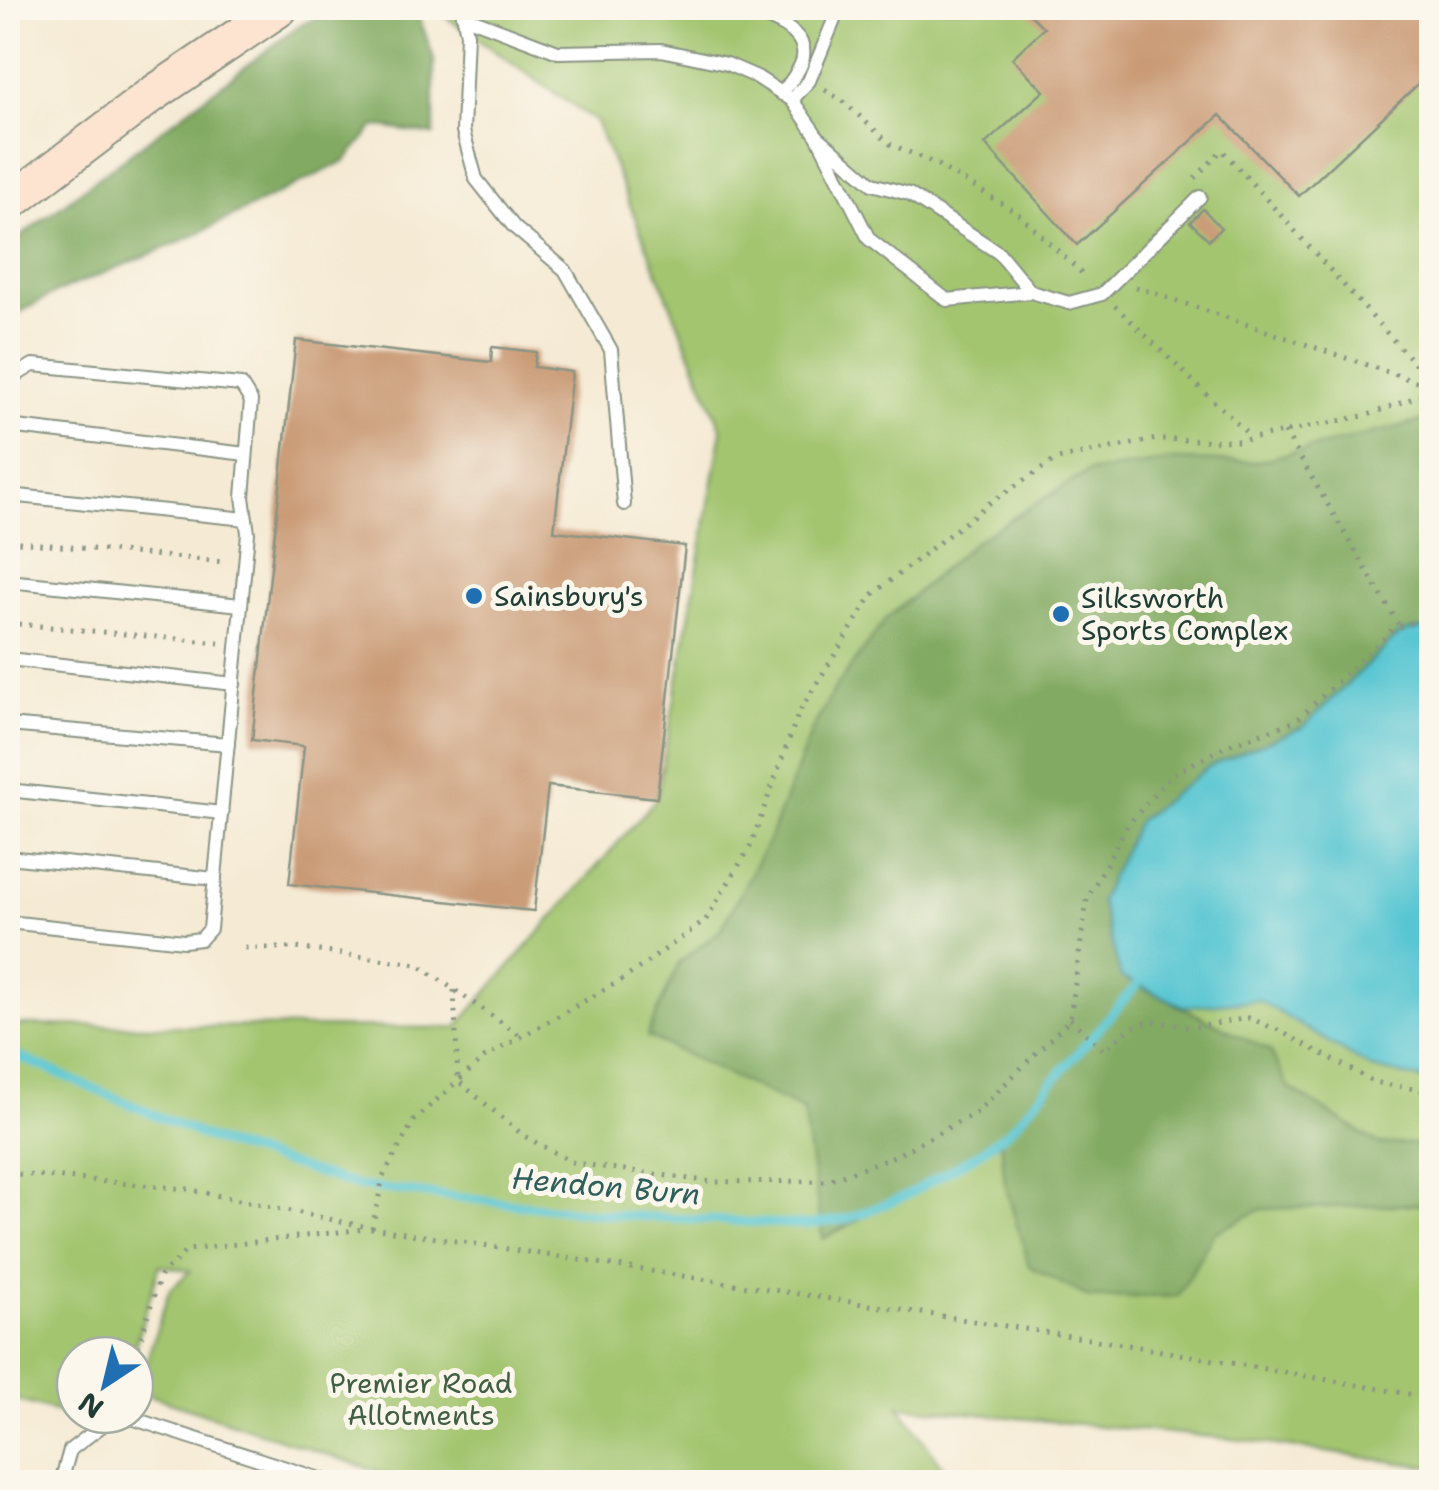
<svg xmlns="http://www.w3.org/2000/svg" width="1439" height="1490" viewBox="0 0 1439 1490" font-family="'Shantell Sans',sans-serif">
  <style>
    .green { fill: #a3c56f; stroke: #618152; stroke-width: 2.5 }
    .forest { fill: #82aa62; stroke: #50744b; stroke-width: 2.5 }
    .water { fill: #59c6d2; stroke: #3c8283; stroke-width: 2.5 }
    .lines { fill: none; stroke-linecap: round; stroke-linejoin: round }
    .stream { stroke: #59c6d2; stroke-width: 9 }
    .building { fill: #c99a75 }
    .lane-casing { stroke: #8a9484; stroke-width: 16 }
    .secondary-casing { stroke: #8a9484; stroke-width: 39 }
    .path { stroke: #8a9484; stroke-width: 5; stroke-dasharray: 2.5 8; stroke-linecap: butt }
    .lane { stroke: #fff; stroke-width: 12 }
    .secondary { stroke: #fde4d1; stroke-width: 35 }
    .poi-dot { fill: #1f6fb2; stroke: #fbf7ec; stroke-width: 4 }
    .labels { text-anchor: middle; dominant-baseline: central; stroke-width: 10; stroke-linejoin: round; paint-order: stroke }
    .poi-label { font-size: 28px; fill: #1f3d34; stroke: #fbf7ec; text-anchor: start }
    .park-label { font-size: 28px; fill: #405f43; stroke: #fbf7ec }
    .water-label { font-size: 30px; font-style: italic; fill: #2e5f5c; stroke: #fbf7ec }
  </style>
  <rect width="100%" height="100%" fill="#fbf7ec"/>
  <filter id="ink" filterUnits="userSpaceOnUse"><feTurbulence type="fractalNoise" baseFrequency=".01" numOctaves="2"/><feDisplacementMap in="SourceGraphic" scale="20" xChannelSelector="R" yChannelSelector="G"/><feConvolveMatrix kernelMatrix="1 2 1 2 8 2 1 2 1" color-interpolation-filters="sRGB"/></filter>
  <filter id="wash" filterUnits="userSpaceOnUse"><feTurbulence type="fractalNoise" baseFrequency=".0048" numOctaves="4" result="noise"/><feDisplacementMap in="SourceGraphic" scale="40" xChannelSelector="R" yChannelSelector="G"/><feGaussianBlur stdDeviation="2.25" result="paint"/><feColorMatrix in="noise" values="0 0 0 0 0 0 0 0 0 0 0 0 0 0 0 0 0 1.4 0 .05"/><feComposite in="paint" operator="in"/></filter>
  <g filter="url(#wash)">
    <rect width="100%" height="100%" fill="#f5ead4"/>
    <polygon class="green" points="433,8 1431,8 1431,1467 1241,1440 899,1406 954,1482 409,1482 137,1391 169,1291 190,1271 160,1265 132,1355 75,1355 75,1415 115,1415 111,1426 8,1398 8,1025 456,1028 657,798 722,430 596,122"/>
    <g class="forest">
      <polygon points="335,8 416,8 434,59 434,135 375,126 345,161 180,242 57,292 8,319 8,246 299,26"/>
      <polygon points="1431,419 1431,627 1400,633 1303,727 1211,765 1139,820 1100,900 1121,977 1270,1051 1288,1087 1379,1144 1431,1144 1431,1204 1262,1209 1214,1233 1178,1296 1090,1298 1029,1266 1005,1184 1001,1142 823,1239 803,1110 647,1036 679,963 721,930 771,835 812,730 836,687 886,619 974,542 1088,472 1173,460 1254,462"/>
    </g>
    <polygon class="water" points="1431,627 1431,1078 1423,1080 1372,1068 1258,1000 1185,1007 1121,977 1100,900 1138,821 1211,765 1303,727 1400,633"/>
    <g class="lines">
      <polyline class="stream" points="8,1052 218,1142 358,1186 613,1215 806,1225 847,1219 904,1197 976,1155 1011,1129 1137,985"/>
    </g>
    <g id="blocks">
      <g class="building">
        <polygon points="1023,8 1432,8 1432,71 1299,196 1220,115 1077,245 985,144 1044,91 1012,58 1044,28"/>
        <polygon points="1203,209 1221,228 1209,240 1190,222"/>
        <polygon points="296,340 491,362 492,347 536,352 534,367 572,372 554,531 685,546 657,798 548,786 534,911 289,884 304,746 252,740"/>
      </g>
    </g>
  </g>
  <g filter="url(#ink)">
    <use href="#blocks" fill-opacity="0" stroke="#8a9484" stroke-width="2.5"/>
    <g class="lines">
      <defs>
        <g id="lane">
          <polyline points="462,8 467,34 463,131 476,179 514,227 565,270 611,350 624,504"/>
          <path d="M742 8C762 16 808 28 803 57 802 69 788 84 782 94"/>
          <polyline points="463,16 558,52 661,50 727,64 757,77 792,100 817,136 869,239 947,300 1031,292 999,253 909,194 872,184 817,136"/>
          <polyline points="792,100 809,81 839,8"/>
          <polyline points="1031,292 1069,303 1102,294 1200,197"/>
          <polyline points="8,380 33,365 241,385 251,401 243,497 248,533 210,929 201,939 184,941 8,922"/>
          <polyline points="8,426 246,454"/>
          <polyline points="8,495 246,519"/>
          <polyline points="8,581 241,605"/>
          <polyline points="8,659 234,684"/>
          <polyline points="8,725 228,744"/>
          <polyline points="8,790 222,813"/>
          <polyline points="8,857 215,879"/>
          <polyline points="122,1415 329,1482"/>
          <polyline points="61,1482 70,1450 116,1415"/>
        </g>
        <polyline id="secondary" points="8,204 150,96 280,8"/>
      </defs>
      <use href="#lane" class="lane-casing"/>
      <use href="#secondary" class="secondary-casing"/>
      <g class="path">
        <polyline points="825,90 844,102 890,144 936,164 1016,212 1086,277"/>
        <polyline points="1195,178 1222,150 1432,383"/>
        <polyline points="1136,287 1432,387"/>
        <polyline points="1115,306 1251,437"/>
        <polyline points="1285,432 1400,627"/>
        <polyline points="8,541 225,562"/>
        <polyline points="8,623 219,643"/>
        <polyline points="245,948 296,948 417,964 521,1036"/>
        <polyline points="454,990 458,1081 524,1136 574,1163 712,1182 826,1181 897,1155 977,1112 1070,1019 1087,899 1127,826 1171,775 1226,746 1296,721 1392,630 1432,615"/>
        <polyline points="1070,1019 1104,1050 1133,1027 1154,1021 1190,1028 1249,1018 1278,1030 1374,1082 1432,1092"/>
        <polyline points="8,1173 187,1189 372,1228 1122,1344 1432,1398"/>
        <polyline points="372,1228 383,1177 414,1120 484,1058 625,978 705,921 750,847 799,712 872,595 992,501 1057,459 1157,439 1239,441 1368,415 1432,391"/>
        <polyline points="135,1357 160,1276 187,1250 364,1229"/>
      </g>
      <use href="#lane" class="lane"/>
      <use href="#secondary" class="secondary"/>
    </g>
  </g>
  <g class="poi-dot">
    <circle cx="474" cy="596" r="10"/>
    <circle cx="1061" cy="614" r="10"/>
  </g>
  <g class="labels">
    <g class="poi-label">
      <text x="494" y="596">Sainsbury's</text>
      <text x="1081" y="598">Silksworth<tspan x="1081" dy="32">Sports Complex</tspan></text>
    </g>
    <g class="park-label">
      <text x="421" y="1383">Premier Road<tspan x="421" dy="32">Allotments</tspan></text>
    </g>
    <g class="water-label">
      <text transform="translate(606 1186) rotate(5)">Hendon Burn</text>
    </g>
  </g>
  <rect width="1439" height="1490" fill="none" stroke="#fbf7ec" stroke-width="40"/>
  <g transform="translate(105 1385) rotate(215)"><circle r="48" fill="#fbf7ec" stroke="#a3ada2" stroke-width="2.5"/>
  <path d="M0-8L18 38L0 25L-18 38Z" fill="#1f6fb2"/>
  <text y="-15" font-size="28" font-weight="bold" text-anchor="middle" fill="#1f3d34">N</text>
  </g>
</svg>
